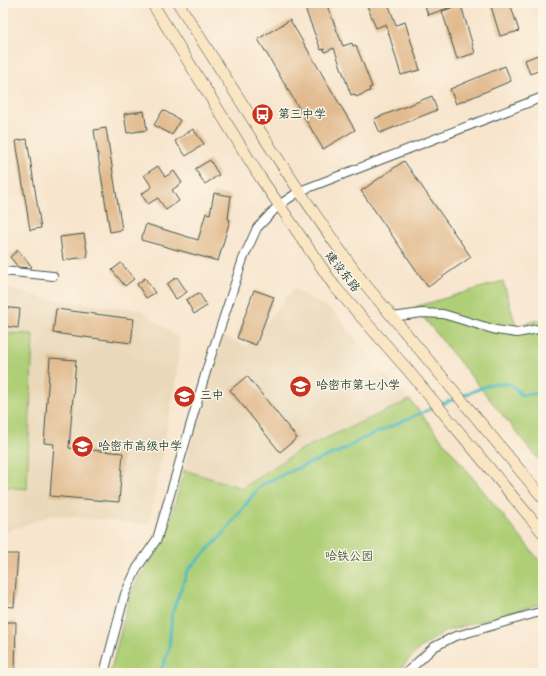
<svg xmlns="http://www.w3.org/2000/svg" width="546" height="676" viewBox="0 0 546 676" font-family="Mynerve,'LXGW WenKai TC',sans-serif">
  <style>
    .built { fill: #ead8ba }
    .green { fill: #afcf77; stroke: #678656 }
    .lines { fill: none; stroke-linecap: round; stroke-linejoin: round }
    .stream { stroke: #4cbbc1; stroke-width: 3 }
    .building { fill: #e1ba8e }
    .street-casing { stroke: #40564b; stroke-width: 10 }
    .secondary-casing { stroke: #40564b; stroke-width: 12 }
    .street { stroke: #fff; stroke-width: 8 }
    .secondary { stroke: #fbe6c4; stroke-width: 11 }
    .labels { text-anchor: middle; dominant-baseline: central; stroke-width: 3; stroke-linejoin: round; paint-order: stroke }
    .poi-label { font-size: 12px; fill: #1f3d34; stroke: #fcf5e5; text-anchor: start }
    .street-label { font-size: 12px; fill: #1f3d34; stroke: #fcf5e5 }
    .park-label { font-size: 12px; fill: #3c5a41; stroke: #fcf5e5 }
  </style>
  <rect width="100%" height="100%" fill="#fcf5e5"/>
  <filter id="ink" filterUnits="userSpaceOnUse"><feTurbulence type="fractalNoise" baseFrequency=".025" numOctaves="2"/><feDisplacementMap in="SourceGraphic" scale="8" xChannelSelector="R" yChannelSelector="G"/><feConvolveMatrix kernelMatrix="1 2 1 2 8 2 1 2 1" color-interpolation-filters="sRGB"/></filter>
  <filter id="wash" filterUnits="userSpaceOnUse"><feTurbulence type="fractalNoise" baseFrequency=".012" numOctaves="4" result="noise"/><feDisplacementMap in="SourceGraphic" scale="16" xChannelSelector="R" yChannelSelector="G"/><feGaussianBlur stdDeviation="0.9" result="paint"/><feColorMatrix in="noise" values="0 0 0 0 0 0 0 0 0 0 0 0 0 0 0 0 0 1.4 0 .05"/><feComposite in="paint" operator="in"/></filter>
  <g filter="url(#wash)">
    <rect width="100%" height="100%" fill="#f8e5ce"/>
    <g class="built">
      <polygon points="3,286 45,299 141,310 180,339 176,378 149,524 52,515 3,533"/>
      <polygon points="294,288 335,313 381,371 410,400 300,450 242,488 184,470 221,335 246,346"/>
    </g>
    <g class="green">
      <polygon points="503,281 516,326 543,319 543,465 415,307"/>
      <polygon points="3,333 33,334 27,489 3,487"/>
      <polygon points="410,400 543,565 543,603 446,631 420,648 396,673 110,673 130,596 139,577 164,543 184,470 242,488 300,450"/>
    </g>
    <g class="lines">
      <g class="stream">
        <polyline points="462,396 491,384 511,384 521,395 543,393"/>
        <polyline points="440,405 457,398"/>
        <polyline points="160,673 169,649 172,613 188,570 224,533 256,491 262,485 286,473 345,449 360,440 435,407"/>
      </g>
    </g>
    <g id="blocks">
      <g class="building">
        <polygon points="311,3 326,3 343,46 352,43 353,46 356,45 372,87 369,88 370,91 356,97 355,94 351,95 334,48 325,52 324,49 321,50 304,6"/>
        <polygon points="366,3 388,3 396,25 405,22 420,70 401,75 386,24 376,28"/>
        <polygon points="424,3 459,3 460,4 428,15"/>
        <polygon points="490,3 510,3 519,31 500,36"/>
        <polygon points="461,5 475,53 457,59 442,11"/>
        <polygon points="290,20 355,130 323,149 258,39"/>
        <polygon points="543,53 543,69 530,74 525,60"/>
        <polygon points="505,66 511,81 456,104 450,89"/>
        <polygon points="432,96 437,110 380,133 374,119"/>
        <polygon points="163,110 180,120 172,135 154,125"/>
        <polygon points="144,111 147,130 127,133 124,114"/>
        <polygon points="106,128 122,230 110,232 94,130"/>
        <polygon points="193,129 204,144 186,156 175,141"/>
        <polygon points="27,139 41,228 30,230 16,141"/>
        <polygon points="210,160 219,175 205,184 195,169"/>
        <polygon points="404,161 471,257 428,287 361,191"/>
        <polygon points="158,166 165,177 174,171 182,183 172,190 179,201 166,210 158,198 148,204 141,194 152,187 144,175"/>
        <polygon points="214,193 231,196 228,219 230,220 218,261 141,240 146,224 198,240 206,213 210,214"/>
        <polygon points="84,234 88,257 63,260 60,237"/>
        <polygon points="18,250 32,267 31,268 18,267 10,257"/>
        <polygon points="121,263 134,279 125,286 112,270"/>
        <polygon points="177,277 187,292 176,299 167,284"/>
        <polygon points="145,278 155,293 146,298 137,284"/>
        <polygon points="254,290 274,297 256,345 237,338"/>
        <polygon points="199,293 207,306 194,314 186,300"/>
        <polygon points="3,307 20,309 18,328 3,326"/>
        <polygon points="56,309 134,319 131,343 53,333"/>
        <polygon points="50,358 76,360 69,448 123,453 119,502 50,496 54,444 44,443"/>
        <polygon points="247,376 297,438 280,452 230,390"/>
        <polygon points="3,554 18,554 14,607 3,606"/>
        <polygon points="3,622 16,622 15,673 3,673"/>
      </g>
    </g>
  </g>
  <g filter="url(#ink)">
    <use href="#blocks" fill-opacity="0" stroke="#40564b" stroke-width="1"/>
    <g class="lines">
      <defs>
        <g id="street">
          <polyline points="3,271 53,276"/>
          <polyline points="392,317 422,313 443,314 496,330 517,333 543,328"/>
          <polyline points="104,673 125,594 137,568 157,539 208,365 243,259 257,228 279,205 300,191 543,97"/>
          <polyline points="406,673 434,647 453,637 543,611"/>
        </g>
        <g id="secondary">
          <polyline points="152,3 260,177 335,287 407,369 543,533"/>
          <path d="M178 3C237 95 295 189 360 278L543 498"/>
        </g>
      </defs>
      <use href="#street" class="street-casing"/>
      <use href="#secondary" class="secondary-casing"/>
      <use href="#street" class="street"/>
      <use href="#secondary" class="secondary"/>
    </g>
  </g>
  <defs>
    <symbol id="bus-disc" viewBox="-11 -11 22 22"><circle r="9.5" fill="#c8321e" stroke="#fcf5e5"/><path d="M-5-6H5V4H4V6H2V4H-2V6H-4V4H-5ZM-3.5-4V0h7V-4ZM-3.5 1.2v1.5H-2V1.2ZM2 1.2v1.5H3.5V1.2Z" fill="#fff"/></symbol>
    <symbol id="school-disc" viewBox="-11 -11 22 22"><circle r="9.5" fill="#c8321e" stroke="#fcf5e5"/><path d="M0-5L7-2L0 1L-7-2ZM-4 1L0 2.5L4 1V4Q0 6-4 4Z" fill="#fff"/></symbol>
    <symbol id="university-disc" viewBox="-11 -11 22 22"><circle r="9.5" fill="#c8321e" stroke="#fcf5e5"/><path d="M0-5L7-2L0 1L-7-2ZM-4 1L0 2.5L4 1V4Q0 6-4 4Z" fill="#fff"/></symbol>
  </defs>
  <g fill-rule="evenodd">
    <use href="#bus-disc" x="250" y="102" width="25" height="25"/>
    <use href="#school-disc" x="288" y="374" width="25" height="25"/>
    <use href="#school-disc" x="172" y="384" width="25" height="25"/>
    <use href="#university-disc" x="70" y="434" width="25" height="25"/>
  </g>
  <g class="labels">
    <g class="poi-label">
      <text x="278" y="115">第三中学</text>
      <text x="316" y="386">哈密市第七小学</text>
      <text x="200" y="396">三中</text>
      <text x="98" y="447">哈密市高级中学</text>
    </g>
    <g class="street-label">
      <text transform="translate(342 272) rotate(52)">建设东路</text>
    </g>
    <g class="park-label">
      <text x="349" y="557">哈铁公园</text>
    </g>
  </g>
  <rect width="546" height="676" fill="none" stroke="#fcf5e5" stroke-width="16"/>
</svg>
